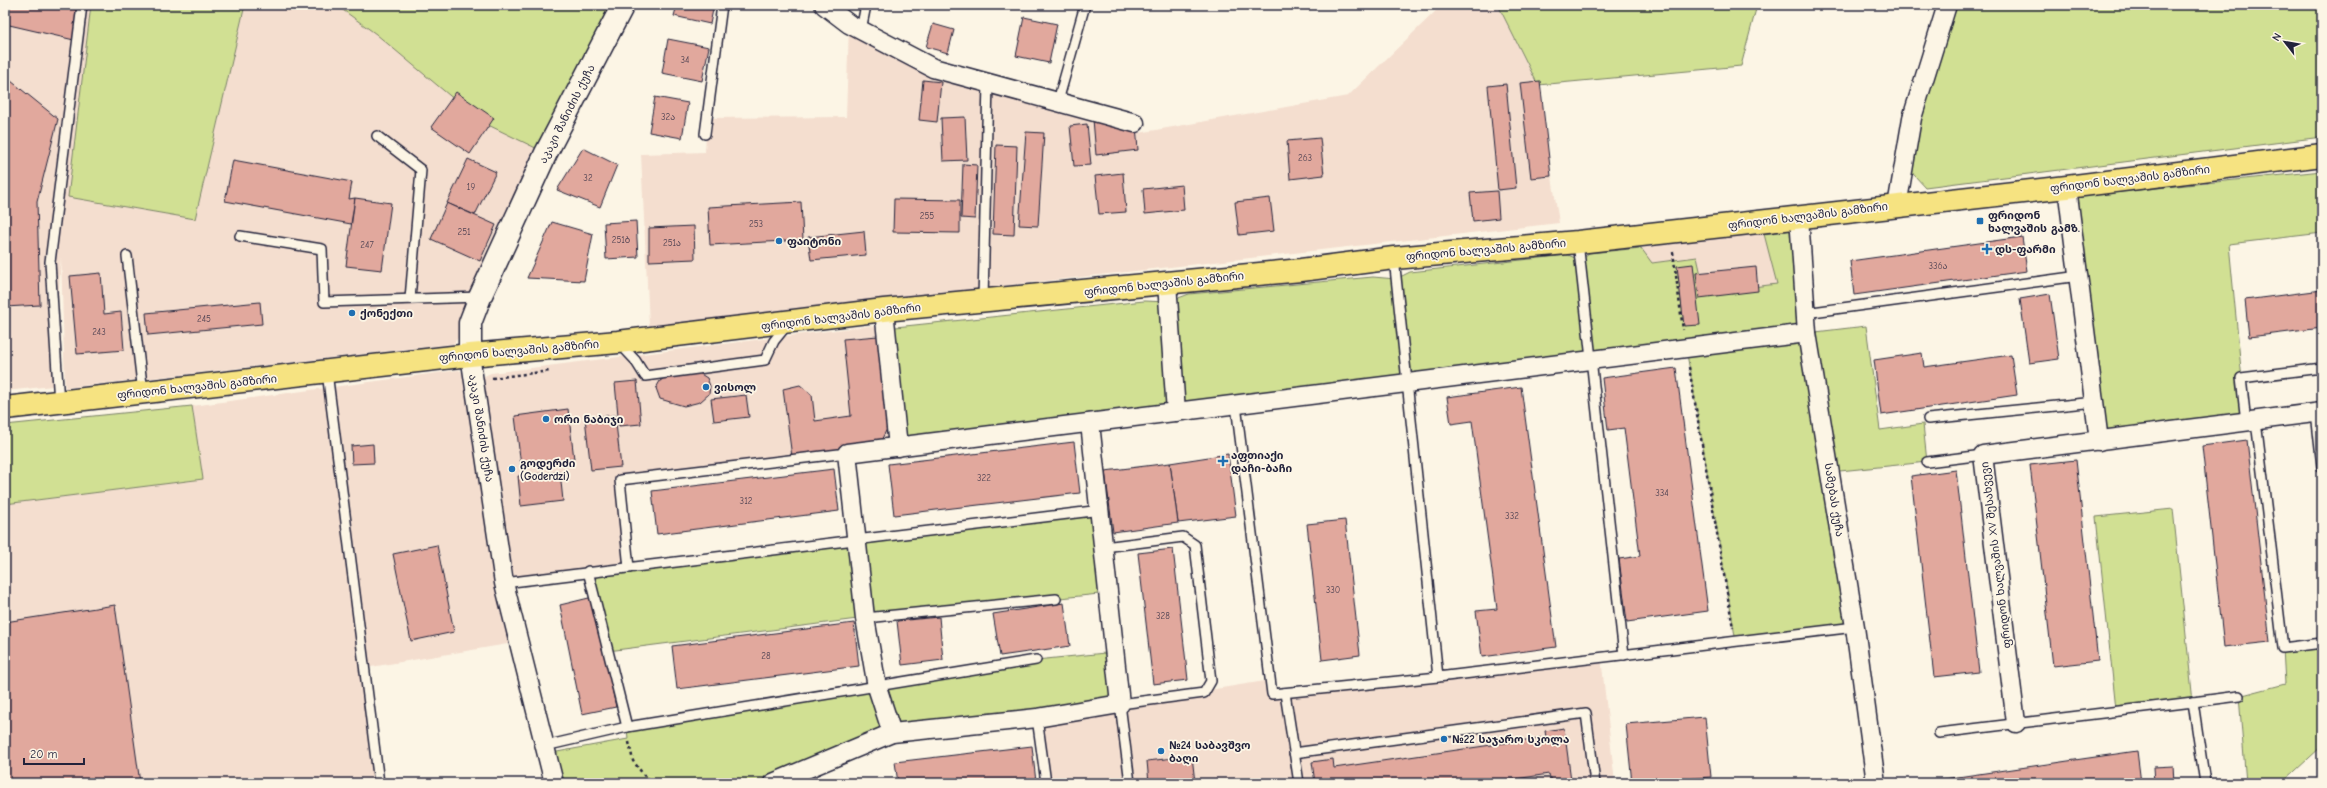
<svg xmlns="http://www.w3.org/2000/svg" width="2327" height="788" viewBox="0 0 2327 788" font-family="'Comic Neue','Noto Sans Georgian',sans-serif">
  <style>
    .built { fill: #f4decf }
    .green { fill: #d1e093; stroke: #7a8167 }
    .building { fill: #e1a89d; stroke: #22223b }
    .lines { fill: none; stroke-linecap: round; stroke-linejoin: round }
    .lane-casing { stroke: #22223b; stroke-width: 12 }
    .street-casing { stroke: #22223b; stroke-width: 21 }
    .secondary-casing { stroke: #22223b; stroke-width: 25 }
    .primary-casing { stroke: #22223b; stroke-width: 25 }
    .path { stroke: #22223b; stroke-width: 2.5; stroke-dasharray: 3 3; stroke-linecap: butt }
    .lane { stroke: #fcf5e5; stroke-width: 9 }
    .street { stroke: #fcf5e5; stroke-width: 18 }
    .secondary { stroke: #fcf5e5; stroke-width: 22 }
    .primary { stroke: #f6e381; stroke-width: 22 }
    .poi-dot { fill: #1f6fb2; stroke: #fcf5e5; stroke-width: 1.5 }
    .labels { text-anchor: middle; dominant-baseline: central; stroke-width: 3.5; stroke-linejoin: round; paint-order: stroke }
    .number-label { font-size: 9px; fill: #524454 }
    .street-label { font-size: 11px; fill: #22223b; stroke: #fcf5e5 }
    .poi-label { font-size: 11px; font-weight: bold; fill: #22223b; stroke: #fcf5e5; text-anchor: start }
  </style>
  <rect width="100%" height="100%" fill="#fcf5e5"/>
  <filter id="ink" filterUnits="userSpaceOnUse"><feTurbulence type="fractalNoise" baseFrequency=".025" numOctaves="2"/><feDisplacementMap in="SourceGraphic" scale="8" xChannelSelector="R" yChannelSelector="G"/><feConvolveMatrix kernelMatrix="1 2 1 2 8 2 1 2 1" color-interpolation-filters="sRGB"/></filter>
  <g filter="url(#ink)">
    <g class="built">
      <polygon points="5,5 91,5 68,197 195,219 245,5 336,5 546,153 470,323 453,344 65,388 61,257 53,386 5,391"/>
      <polygon points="1442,5 1498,5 1538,85 1559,223 649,326 641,154 705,152 707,118 846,117 849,24 933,68 1135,123 1139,133 1348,96"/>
      <polygon points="1782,228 1799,229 1765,234 1777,284 1705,293 1697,257 1652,263 1641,248"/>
      <polygon points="868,326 886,328 898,447 621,480 629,568 504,583 519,642 365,668 379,783 5,783 5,504 202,479 192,406 459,370 474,381 491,373"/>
      <polygon points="1601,657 1615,783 1046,783 1037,718 1271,680 1272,694"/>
    </g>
    <g class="green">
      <polygon points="91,5 245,5 195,219 68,197"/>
      <polygon points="336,5 623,5 546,153 480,121 376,34"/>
      <polygon points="1498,5 1757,5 1741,66 1538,85"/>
      <polygon points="1947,5 2322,5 2322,137 1925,187 1905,165"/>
      <polygon points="2322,171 2322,233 2229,244 2246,422 2099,441 2070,200 2080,196"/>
      <polygon points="1799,229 1807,333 1866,326 1880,430 1923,424 1927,462 1830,472 1855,627 1736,642 1686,348 898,447 886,328 1144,301 1168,302 1189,294 1373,277 1396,279 1410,272 1568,255 1580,260 1589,253 1641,248 1652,263 1697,257 1705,293 1777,284 1764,234"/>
      <polygon points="192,406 203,479 5,504 5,425"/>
      <polygon points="2173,509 2193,702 2116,710 2096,517"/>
      <polygon points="1101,510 1109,593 865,618 608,651 588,572"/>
      <polygon points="2322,643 2322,746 2282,783 2246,783 2239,696 2285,684 2283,648"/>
      <polygon points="1115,652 1120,704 892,733 773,783 554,783 546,754 628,739 627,727 1036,660"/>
    </g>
    <g class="building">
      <polygon points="5,5 79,5 74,40 5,24"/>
      <polygon points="677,5 714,5 710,24 674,16"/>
      <polygon points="1024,17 1057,24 1049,63 1016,56"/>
      <polygon points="933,24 954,30 948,53 926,47"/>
      <polygon points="668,39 709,47 702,81 662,73"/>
      <polygon points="923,80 941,82 937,122 919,120"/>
      <polygon points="5,81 11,81 58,119 37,202 40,305 5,307"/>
      <polygon points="1540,81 1551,176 1531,178 1520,83"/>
      <polygon points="1506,84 1516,188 1498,190 1488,86"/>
      <polygon points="456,92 494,118 470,154 431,127"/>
      <polygon points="655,97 688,103 682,138 649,132"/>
      <polygon points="965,117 967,160 943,161 941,118"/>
      <polygon points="1093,119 1136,125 1138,150 1096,155"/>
      <polygon points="1087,124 1091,165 1074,166 1070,126"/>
      <polygon points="1026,132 1044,133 1038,226 1019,225"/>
      <polygon points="1320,138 1324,175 1290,179 1287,141"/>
      <polygon points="996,145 1017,146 1014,235 993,234"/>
      <polygon points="583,148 617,165 600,207 557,190"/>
      <polygon points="468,159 496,172 475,215 447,203"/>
      <polygon points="233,160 352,182 349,199 355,198 351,224 225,201"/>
      <polygon points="963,164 977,165 975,219 961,218"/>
      <polygon points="1123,173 1126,212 1099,214 1095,176"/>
      <polygon points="1182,185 1184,210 1145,214 1143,189"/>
      <polygon points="1497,191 1499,218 1473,221 1470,193"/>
      <polygon points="355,198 391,203 382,270 346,266"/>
      <polygon points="1270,198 1274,231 1239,235 1235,202"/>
      <polygon points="894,199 960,200 960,233 893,232"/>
      <polygon points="801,202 803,240 710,245 708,207"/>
      <polygon points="447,203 496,225 480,261 431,239"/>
      <polygon points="636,221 638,257 606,259 604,223"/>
      <polygon points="552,222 593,234 584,281 527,278"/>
      <polygon points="694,226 695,259 649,261 649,228"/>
      <polygon points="864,231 866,255 811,260 808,237"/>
      <polygon points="2022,237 2027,271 1854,295 1850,261"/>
      <polygon points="1693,264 1700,325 1684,326 1677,266"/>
      <polygon points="1756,267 1758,291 1699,298 1696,273"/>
      <polygon points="101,273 104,314 121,312 124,350 77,354 70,276"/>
      <polygon points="2322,290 2322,328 2249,337 2245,300"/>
      <polygon points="2050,294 2059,359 2029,363 2020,299"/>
      <polygon points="260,302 262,324 148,335 146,313"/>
      <polygon points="878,336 887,429 878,446 792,457 783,389 800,385 812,395 815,421 851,416 843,339"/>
      <polygon points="1922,353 1924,367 2011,355 2017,395 1881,415 1874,360"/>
      <polygon points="1676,368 1708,611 1627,622 1619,559 1640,556 1624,428 1608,430 1602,378"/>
      <polygon points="691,372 699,373 707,378 710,386 709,394 700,402 684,406 660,399 656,388 660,381 666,377"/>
      <polygon points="637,381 641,424 619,426 615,383"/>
      <polygon points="1521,387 1556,647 1482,657 1476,611 1497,609 1472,421 1451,424 1447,397"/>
      <polygon points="746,395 749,417 714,421 711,399"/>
      <polygon points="568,409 574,459 521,466 515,416"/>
      <polygon points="615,415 621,467 591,470 585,418"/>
      <polygon points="2247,440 2270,642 2224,647 2202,446"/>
      <polygon points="1074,442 1080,493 894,515 888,464"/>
      <polygon points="373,444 374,463 352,464 351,446"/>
      <polygon points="1228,454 1236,516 1178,523 1170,463"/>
      <polygon points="2076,460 2098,661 2053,666 2030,465"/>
      <polygon points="1170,463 1178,523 1113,532 1105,471"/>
      <polygon points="834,469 839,511 657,534 652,491"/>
      <polygon points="1956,470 1979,672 1934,677 1911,476"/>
      <polygon points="560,472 563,501 521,506 518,476"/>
      <polygon points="1345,520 1360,655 1322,660 1307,524"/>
      <polygon points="437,545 454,632 411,641 393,554"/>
      <polygon points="1173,549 1188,680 1153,684 1138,553"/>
      <polygon points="593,597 616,707 582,714 560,605"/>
      <polygon points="1064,603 1070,646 1000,656 993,614"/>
      <polygon points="115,605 140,783 5,783 5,622"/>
      <polygon points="939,617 943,660 902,665 897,621"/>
      <polygon points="854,623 859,666 677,689 672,646"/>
      <polygon points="1705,717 1711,777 1632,783 1626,724"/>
      <polygon points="1564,728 1571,780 1551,783 1549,774 1488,783 1315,783 1312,762 1333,759 1334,768 1546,737 1545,731"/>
      <polygon points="1032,746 1036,782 898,783 895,762"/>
      <polygon points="2137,751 2141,783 1938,783 1937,780"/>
      <polygon points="1192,756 1195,783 1149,783 1147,761"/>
      <polygon points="2173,766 2174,783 2154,783 2153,767"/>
    </g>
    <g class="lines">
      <defs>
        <g id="lane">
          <polyline points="861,30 866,5"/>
          <polyline points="1058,101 1085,5"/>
          <polyline points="705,134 722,5"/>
          <polyline points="377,136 421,170 410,299"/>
          <polyline points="240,236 322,249 324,302 480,297"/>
          <polyline points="1578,242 1624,655"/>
          <polyline points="127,256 143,393"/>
          <polyline points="1394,258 1438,677 1855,627"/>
          <polyline points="983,300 988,82"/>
          <polyline points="1805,313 2079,276"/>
          <polyline points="619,343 635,360 645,376 765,360 774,341 787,325"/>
          <polyline points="327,372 379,783"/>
          <polyline points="59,403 50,262 82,5"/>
          <polyline points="1236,405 1272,694 1438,677"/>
          <polyline points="2316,413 2322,467"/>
          <polyline points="1928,419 2095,402"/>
          <polyline points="2256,421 2283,648 2322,643"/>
          <polyline points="2246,422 2241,378 2322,368"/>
          <polyline points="1927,462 1983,455"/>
          <polyline points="1104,547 1183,537 1195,545 1211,681 1204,693 1120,704 1130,783"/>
          <polyline points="629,568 620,480 847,453"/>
          <polyline points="588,571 627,727 1036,660"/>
          <polyline points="504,583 1101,510"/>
          <polyline points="865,618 1056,599"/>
          <polyline points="1285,693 1299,783"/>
          <polyline points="2193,702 2239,696"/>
          <polyline points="1037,718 1046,783"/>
          <polyline points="1939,733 2193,702 2205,783"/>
          <polyline points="545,746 627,727"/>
          <polyline points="1294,753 1586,713 1595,783"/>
        </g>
        <g id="street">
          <polyline points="824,5 849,24 933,68 1135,123"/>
          <polyline points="2067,187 2099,441"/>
          <polyline points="1897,206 1912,118 1947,5"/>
          <polyline points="1799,217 1807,333 1855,627 1876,783"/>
          <polyline points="1167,283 1176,412"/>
          <polyline points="884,310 898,447"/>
          <polyline points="470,355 504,583 554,783"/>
          <polyline points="2016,723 1983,455 2322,412"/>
          <polyline points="892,733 877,687 865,618 847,453 1807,333"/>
          <polyline points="773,783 892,733 1037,718 1120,704 1090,423"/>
        </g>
        <polyline id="secondary" points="470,355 470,323 480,297 546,153 623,5"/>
        <polyline id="primary" points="5,408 470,355 618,342 884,310 1301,270 1394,258 1578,242 1776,220 2067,187 2322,155"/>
      </defs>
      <use href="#lane" class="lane-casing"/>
      <use href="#street" class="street-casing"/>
      <use href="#secondary" class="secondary-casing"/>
      <use href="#primary" class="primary-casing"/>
      <g class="path">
        <polyline points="1673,252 1683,330"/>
        <polyline points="1689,367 1733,628"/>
        <polyline points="492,378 550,371"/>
        <polyline points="629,742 633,761 650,783"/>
      </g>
      <use href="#lane" class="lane"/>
      <use href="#street" class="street"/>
      <use href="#secondary" class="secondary"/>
      <use href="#primary" class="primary"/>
    </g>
  </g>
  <g class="poi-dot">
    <rect x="1976" y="217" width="8" height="8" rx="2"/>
    <circle cx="779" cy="241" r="4"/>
    <path d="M1985 243h4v4h4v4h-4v4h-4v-4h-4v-4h4z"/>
    <circle cx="352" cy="313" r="4"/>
    <circle cx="706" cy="387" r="4"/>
    <circle cx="546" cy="419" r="4"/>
    <path d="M1221 455h4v4h4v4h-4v4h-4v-4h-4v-4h4z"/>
    <circle cx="512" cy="469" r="4"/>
    <circle cx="1444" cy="739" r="4"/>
    <circle cx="1161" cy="751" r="4"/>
  </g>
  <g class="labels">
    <g class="number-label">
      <text x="685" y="60">34</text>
      <text x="668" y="117">32ა</text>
      <text x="1305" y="158">263</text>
      <text x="588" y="178">32</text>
      <text x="471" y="187">19</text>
      <text x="927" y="216">255</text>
      <text x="756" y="224">253</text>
      <text x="464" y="232">251</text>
      <text x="621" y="240">251ბ</text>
      <text x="672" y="243">251ა</text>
      <text x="367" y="245">247</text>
      <text x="1938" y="266">336ა</text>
      <text x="204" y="319">245</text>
      <text x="99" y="332">243</text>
      <text x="984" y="478">322</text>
      <text x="1662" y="493">334</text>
      <text x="746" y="501">312</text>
      <text x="1512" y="516">332</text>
      <text x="1333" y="590">330</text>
      <text x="1163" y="616">328</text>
      <text x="766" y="656">28</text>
    </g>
    <g class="street-label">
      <text transform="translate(567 114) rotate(-63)">აკაკი შანიძის ქუჩა</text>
      <text transform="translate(2130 179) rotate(-7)">ფრიდონ ხალვაშის გამზირი</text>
      <text transform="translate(1808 216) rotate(-7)">ფრიდონ ხალვაშის გამზირი</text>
      <text transform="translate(1486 250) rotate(-5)">ფრიდონ ხალვაშის გამზირი</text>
      <text transform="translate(1164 284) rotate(-6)">ფრიდონ ხალვაშის გამზირი</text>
      <text transform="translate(841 317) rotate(-7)">ფრიდონ ხალვაშის გამზირი</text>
      <text transform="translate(519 351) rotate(-5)">ფრიდონ ხალვაშის გამზირი</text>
      <text transform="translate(197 387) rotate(-6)">ფრიდონ ხალვაშის გამზირი</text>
      <text transform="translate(481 428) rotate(81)">აკაკი შანიძის ქუჩა</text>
      <text transform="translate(1834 500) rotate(81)">სამებას ქუჩა</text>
      <text transform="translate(1996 555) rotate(-97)">ფრიდონ ხალვაშის XV შესახვევი</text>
    </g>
    <g class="poi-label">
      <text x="1988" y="215">ფრიდონ<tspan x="1988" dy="13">ხალვაშის გამზ.</tspan></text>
      <text x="787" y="241">ფაიტონი</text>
      <text x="1995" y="249">დს-ფარმი</text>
      <text x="360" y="313">ქონექთი</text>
      <text x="714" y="387">ვისოლ</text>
      <text x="554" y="419">ორი ნაბიჯი</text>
      <text x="1231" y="455">აფთიაქი<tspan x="1231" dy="13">დაჩი-ბაჩი</tspan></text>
      <text x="520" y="463">გოდერძი<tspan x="520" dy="13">(Goderdzi)</tspan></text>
      <text x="1452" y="739">№22 საჯარო სკოლა</text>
      <text x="1169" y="745">№24 საბავშვო<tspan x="1169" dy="13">ბაღი</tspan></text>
    </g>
  </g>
  <rect width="2327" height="788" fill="none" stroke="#fcf5e5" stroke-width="20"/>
  <rect x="10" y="10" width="2307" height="768" fill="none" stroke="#22223b" stroke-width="1.5" filter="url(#ink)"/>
  <g transform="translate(2285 42) rotate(301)" stroke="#fcf5e5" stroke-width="3" paint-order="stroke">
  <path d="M0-3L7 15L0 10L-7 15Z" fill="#22223b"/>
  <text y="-6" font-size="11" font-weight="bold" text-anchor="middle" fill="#22223b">N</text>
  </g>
  <path d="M24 758v6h60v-6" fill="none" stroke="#22223b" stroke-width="2"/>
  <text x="30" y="758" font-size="12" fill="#22223b" stroke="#fcf5e5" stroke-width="3" paint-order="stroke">20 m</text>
</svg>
